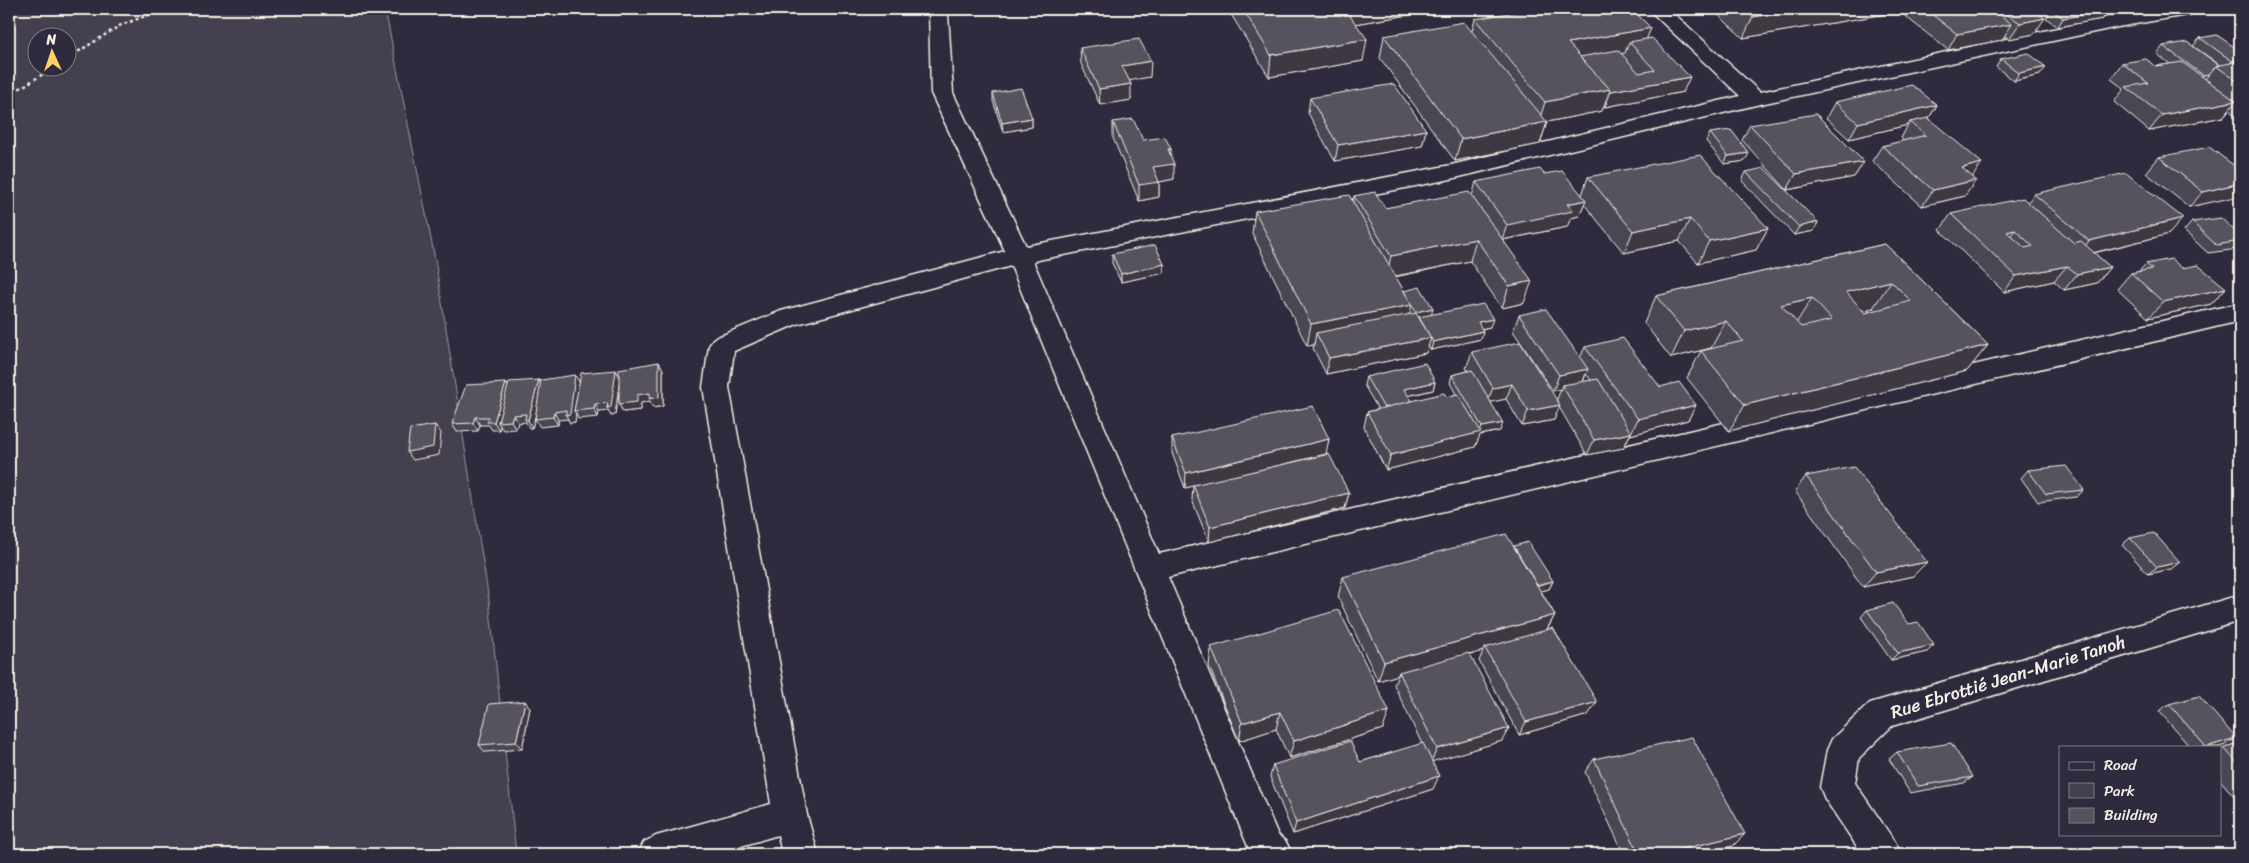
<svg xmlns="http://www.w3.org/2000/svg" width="2249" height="863" viewBox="0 0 2249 863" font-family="Sriracha,sans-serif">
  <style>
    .green { fill: #454050; stroke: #9c989c; fill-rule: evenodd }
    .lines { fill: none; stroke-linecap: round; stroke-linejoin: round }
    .street-casing { stroke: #f4f1e8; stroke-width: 3 }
    .path { stroke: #f4f1e8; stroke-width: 2.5; stroke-dasharray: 3 3; stroke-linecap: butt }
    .street { fill: #2f2a3d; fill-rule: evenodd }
    .wall { fill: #4a4752; stroke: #f4f1e8; fill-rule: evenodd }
    .shaded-wall { fill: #3c3942; stroke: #f4f1e8 }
    .building { fill: #56525f; stroke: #f4f1e8; fill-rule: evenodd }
    .labels { text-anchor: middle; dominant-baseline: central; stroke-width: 5; stroke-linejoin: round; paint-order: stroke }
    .street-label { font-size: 18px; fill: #f4f1e8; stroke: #2f2a3d }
  </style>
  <rect width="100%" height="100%" fill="#2f2a3d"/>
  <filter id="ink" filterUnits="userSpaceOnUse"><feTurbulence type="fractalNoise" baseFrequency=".02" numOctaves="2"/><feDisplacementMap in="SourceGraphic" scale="10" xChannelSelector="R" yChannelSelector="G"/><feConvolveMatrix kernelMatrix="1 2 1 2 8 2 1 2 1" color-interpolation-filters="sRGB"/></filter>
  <g filter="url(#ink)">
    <path class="green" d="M9 9H385L435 259 489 600 516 854H9ZM38 38H68V68H38Z"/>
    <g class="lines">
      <defs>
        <g id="street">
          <polygon points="929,9 954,9 948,14 953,93 1026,246 1451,165 1740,96 1648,9 1669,9 1760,92 2118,15 2154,9 2197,9 2194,13 2187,15 2118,27 1756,105 1451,179 1033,261 1159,554 2240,303 2240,321 1168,577 1278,835 1286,842 1292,854 1251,854 1011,266 797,324 734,351 729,387 807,815 818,854 782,854 778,835 714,854 638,854 644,842 656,836 771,804 703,387 709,346 713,339 781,311 1005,251 931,93"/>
          <polygon points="2240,595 2240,621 1892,726 1859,758 1855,783 1895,842 1901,854 1862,854 1825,799 1820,787 1827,750 1832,739 1870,703"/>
        </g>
      </defs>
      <use href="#street" class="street-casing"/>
      <g class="path">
        <polyline points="68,58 121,25 165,9"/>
        <polyline points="9,95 53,68"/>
      </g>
      <use href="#street" class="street"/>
    </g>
    <g class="wall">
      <polygon points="1230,9 1444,9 1356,24 1363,61 1269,77 1229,11"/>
      <polygon points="1712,9 1889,9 1886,14 1743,38"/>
      <polygon points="1896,9 2031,9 2034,34 2009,39 2005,36 2002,40 1948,50"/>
      <polygon points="2051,10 2102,19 2058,27 2046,18"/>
      <polygon points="1475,19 1651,28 1646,39 1683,92 1605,107 1604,106 1602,111 1547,122 1540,144 1455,161 1380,58 1384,36 1472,31"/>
      <polygon points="2200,38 2240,51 2240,119 2229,110 2223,117 2149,131 2114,102 2124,89 2111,79 2122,63 2156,66 2170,64 2157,54 2163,46 2220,65 2193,46"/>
      <polygon points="1080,48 1150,77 1129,80 1131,100 1100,105 1081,64"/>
      <polygon points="2001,59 2046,67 2040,75 2014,81 1996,67"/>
      <polygon points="993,93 1032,118 1032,127 1003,132 993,101"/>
      <polygon points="1310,98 1426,130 1422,146 1335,161 1308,113"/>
      <polygon points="1835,102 1937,105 1929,118 1973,177 1965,196 1922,206 1872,161 1882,146 1904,141 1901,138 1908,125 1849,139 1826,118"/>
      <polygon points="1113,122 1143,140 1171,149 1170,155 1174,179 1159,182 1159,197 1139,201 1113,138"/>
      <polygon points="1750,125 1864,162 1854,177 1787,190 1742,140"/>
      <polygon points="1710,133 1745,161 1724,164 1706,141"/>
      <polygon points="2159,157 2240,170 2240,195 2189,207 2146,173"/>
      <polygon points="1746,172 1818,222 1814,231 1794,235 1742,181"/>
      <polygon points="1544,174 1582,195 1588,177 1768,228 1756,250 1698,263 1679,241 1624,253 1584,204 1579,216 1571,218 1567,227 1503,240 1524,303 1502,308 1470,261 1395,277 1404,291 1431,315 1490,327 1482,329 1481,339 1431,350 1428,346 1426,353 1326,374 1313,348 1314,345 1307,346 1252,233 1255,211 1353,202 1354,196 1385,208 1472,196 1476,182"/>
      <polygon points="2034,194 2169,234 2094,253 2110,267 2097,283 2064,290 2054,281 2004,292 1940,230 1951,214 2028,202"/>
      <polygon points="2192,222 2240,236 2240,246 2238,249 2208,253 2184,231"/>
      <path d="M1885 244 1988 345 1967 371 1729 431 1687 378 1701 351 1712 349 1711 348 1671 358 1644 323 1656 296ZM1873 308 1875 310 1865 313 1863 310Z"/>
      <polygon points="1112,254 1164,264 1164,273 1121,282 1112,263"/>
      <polygon points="2146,264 2182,268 2226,288 2211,304 2148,318 2117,289 2131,273 2138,272"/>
      <path d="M1519 315 1580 358 1585 347 1660 387 1696 405 1688 420 1630 435 1623 448 1587 455 1559 407 1554 420 1522 426 1506 399 1491 402 1500 431 1480 435 1475 447 1386 470 1364 427 1367 412 1378 409 1364 385 1366 377 1435 382 1433 390 1408 396 1412 401 1447 397 1456 394 1450 383 1452 375 1468 371 1466 368 1472 352 1557 399 1561 389 1553 391 1513 331ZM1586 374 1591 380 1583 382Z"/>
      <polygon points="659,362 663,370 663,406 653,408 650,401 641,403 640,410 623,412 619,404 619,382 615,415 611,416 609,411 599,412 598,417 578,419 576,414 575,422 570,423 568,419 558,420 558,425 540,427 535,419 535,417 532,428 529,428 526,422 518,423 516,429 503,430 500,426 499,430 492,430 489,425 480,425 478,431 457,432 452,424 506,383 508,386 539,380 540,383 579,382 619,377"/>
      <polygon points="1172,438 1329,439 1326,454 1349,493 1345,508 1209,542 1192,500 1193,486 1185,488 1172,453"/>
      <polygon points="2028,470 2084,490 2076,497 2038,502 2021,478"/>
      <polygon points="1806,476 1913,576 1863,587 1795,491"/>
      <polygon points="2130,538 2171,569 2148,574 2122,545"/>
      <polygon points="1514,546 1553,581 1549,589 1541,591 1555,615 1547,630 1588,715 1519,735 1479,661 1483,651 1470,655 1502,741 1432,761 1433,789 1293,834 1270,777 1273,765 1360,762 1422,744 1394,685 1398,675 1378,681 1338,597 1343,577"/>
      <polygon points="1867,610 1927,652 1891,660 1861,617"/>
      <polygon points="1211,647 1383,729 1289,758 1276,729 1239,741 1209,666"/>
      <polygon points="2169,704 2225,745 2219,747 2190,747 2159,711"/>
      <polygon points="530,708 522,749 485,752 479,745"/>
      <polygon points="2240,744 2240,803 2220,780 2220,750 2224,748"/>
      <polygon points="1897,752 1973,777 1964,783 1910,793 1889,759"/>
      <polygon points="1594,759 1733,846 1697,854 1624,854 1585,772"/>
    </g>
    <g class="shaded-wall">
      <polygon points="1351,9 1444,9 1348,25"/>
      <polygon points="1799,9 1889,9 1886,14 1743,38 1753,17"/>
      <polygon points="2108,11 2102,19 2058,27 2063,18"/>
      <polygon points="2045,18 2034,34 2009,39 2020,23"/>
      <polygon points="2012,24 2002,40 1948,50 1957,34"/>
      <polygon points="1651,28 1642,50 1629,42 1625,53 1583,61 1568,43"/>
      <polygon points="1367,39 1363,61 1269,77 1271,55"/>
      <polygon points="2240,59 2240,66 2225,69 2232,61"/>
      <polygon points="1151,61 1150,77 1122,82 1122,66"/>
      <polygon points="2046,67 2040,75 2014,81 2019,73"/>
      <polygon points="2209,74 2203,82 2196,83 2203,75"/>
      <polygon points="1690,77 1683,92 1605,107 1611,91"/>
      <polygon points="1131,84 1131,100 1100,105 1099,89"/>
      <polygon points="1610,89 1602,111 1547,122 1540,144 1455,161 1461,139 1538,124 1545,102"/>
      <polygon points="2236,101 2223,117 2149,131 2162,115"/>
      <polygon points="1937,105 1927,121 1910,122 1908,125 1849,139 1858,123"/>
      <polygon points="1032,118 1032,127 1003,132 1002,123"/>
      <polygon points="1426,130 1422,146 1335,161 1338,145"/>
      <polygon points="1168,149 1171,149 1170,164 1174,164 1174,179 1159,182 1159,197 1139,201 1139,185"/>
      <polygon points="1749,153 1745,161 1724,164 1728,156"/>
      <polygon points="1864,162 1854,177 1787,190 1796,174"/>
      <polygon points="1982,163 1971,179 1962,168"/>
      <polygon points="1976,180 1965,196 1922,206 1933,190"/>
      <polygon points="2240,183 2240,196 2189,207 2203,192"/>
      <polygon points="1586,200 1579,216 1571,218 1567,227 1502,240 1507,225 1567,204"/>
      <polygon points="2183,218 2169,234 2076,257 2089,241"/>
      <polygon points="1690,219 1679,241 1624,253 1633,231"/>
      <polygon points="1818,222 1814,231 1794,235 1799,227"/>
      <polygon points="1768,228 1756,250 1698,263 1709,241"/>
      <polygon points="2015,230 2003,246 2007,232"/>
      <polygon points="1476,239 1470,261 1386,278 1391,256"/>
      <polygon points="1164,264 1164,273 1121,282 1121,274"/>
      <polygon points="2067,266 2054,281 2004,292 2016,276"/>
      <polygon points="2110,267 2097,283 2064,290 2077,274"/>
      <polygon points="1532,281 1524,303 1502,308 1509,286"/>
      <polygon points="1891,281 1873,308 1830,318 1846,292"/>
      <polygon points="2226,288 2211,304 2148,318 2163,302"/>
      <polygon points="1812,298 1795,325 1781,305"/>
      <polygon points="1412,305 1406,327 1316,333 1314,345 1307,346 1311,324"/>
      <polygon points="1433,308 1431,317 1414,320 1416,312"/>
      <polygon points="1493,319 1490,327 1475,330 1478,322"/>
      <polygon points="1726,321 1711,348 1671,358 1684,331"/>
      <polygon points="1483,331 1481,339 1431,350 1433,342"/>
      <polygon points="1431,338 1426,353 1326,374 1329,358"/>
      <polygon points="1988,345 1967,371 1729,431 1745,405"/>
      <polygon points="659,362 663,370 663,406 653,408 650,401 641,403 640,410 623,412 619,404 637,395"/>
      <polygon points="1588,369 1581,385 1562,385 1561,389 1553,391 1559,375"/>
      <polygon points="616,370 620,378 615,415 611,416 607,408"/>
      <polygon points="575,375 580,383 574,411 576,414 575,422 570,423 566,415"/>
      <polygon points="539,380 543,388 532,428 528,420"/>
      <polygon points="1435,382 1433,390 1402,397 1404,389"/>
      <polygon points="506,383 511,391 498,422 500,426 499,430 494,422"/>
      <polygon points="1512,384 1506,399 1487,403 1493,388"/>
      <polygon points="595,404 599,412 598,417 594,409"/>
      <polygon points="1560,405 1554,420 1522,426 1528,411"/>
      <polygon points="1696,405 1688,420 1630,435 1638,419"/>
      <polygon points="554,412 558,420 558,425 553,417"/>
      <polygon points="513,415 518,423 516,429 511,421"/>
      <polygon points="475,417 480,425 478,431 473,423"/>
      <polygon points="1503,423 1500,431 1480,435 1475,447 1386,470 1391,455 1480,432 1482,427"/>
      <polygon points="435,425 441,433 439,455 413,460 407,452"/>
      <polygon points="1631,433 1623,448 1587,455 1594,440"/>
      <polygon points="1329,439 1326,454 1185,488 1186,473"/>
      <polygon points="1349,493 1345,508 1209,542 1210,527"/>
      <polygon points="1927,562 1913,576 1863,587 1876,572"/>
      <polygon points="2180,562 2171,569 2148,574 2157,567"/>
      <polygon points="1553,581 1549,589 1525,595 1528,588"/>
      <polygon points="1555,615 1544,634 1485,648 1483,651 1400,675 1399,672 1398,675 1378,681 1384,662"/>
      <polygon points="1934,645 1927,652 1891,660 1898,653"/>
      <polygon points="525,701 530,708 522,749 516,742"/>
      <polygon points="1597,702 1588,715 1519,735 1526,722"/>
      <polygon points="1389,711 1383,729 1289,758 1294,741"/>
      <polygon points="1280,712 1276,729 1239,741 1242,723"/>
      <polygon points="1509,728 1502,741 1431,762 1437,749"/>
      <polygon points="2236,738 2225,745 2219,747 2206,747"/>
      <polygon points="1439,776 1433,789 1293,834 1296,823"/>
      <polygon points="1745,834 1733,846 1697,854 1661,854"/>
    </g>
    <g class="building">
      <polygon points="1243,9 1345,9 1367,39 1271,55"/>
      <polygon points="1532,9 1632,9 1651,28 1568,43 1610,89 1545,102 1475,19"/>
      <polygon points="1744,9 1799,9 1753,17"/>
      <polygon points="1925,9 1992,9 2012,24 1957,34"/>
      <polygon points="1999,9 2031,9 2045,18 2020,23"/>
      <polygon points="2056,9 2105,9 2108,11 2063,18 2051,10"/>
      <polygon points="1464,22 1547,122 1461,139 1384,36"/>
      <polygon points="2217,35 2240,51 2240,59 2232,61 2200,38"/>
      <polygon points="1652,38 1690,77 1611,91 1609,90 1610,89 1580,57 1618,50 1639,73 1655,70 1629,42"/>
      <polygon points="1139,39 1151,61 1122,66 1131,84 1099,89 1080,48"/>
      <polygon points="2187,42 2219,65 2216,66 2209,74 2203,75 2163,46"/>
      <polygon points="2028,53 2046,67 2019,73 2001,59"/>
      <polygon points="2146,59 2156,66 2182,62 2236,101 2162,115 2126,87 2148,83 2122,63"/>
      <polygon points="2240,61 2240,83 2216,66"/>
      <polygon points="1394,84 1426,130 1338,145 1310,98"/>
      <polygon points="1912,85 1937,105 1858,123 1835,102"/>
      <polygon points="1021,88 1032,118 1002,123 993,93"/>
      <polygon points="1816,114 1864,162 1796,174 1750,125"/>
      <polygon points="1928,118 1982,163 1962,168 1976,180 1933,190 1882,146 1926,135 1910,122"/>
      <polygon points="1133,119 1143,140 1165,137 1171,149 1168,149 1174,164 1153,167 1159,182 1139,185 1113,122"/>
      <polygon points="1731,130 1749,153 1728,156 1710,133"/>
      <polygon points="2209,147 2240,170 2240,183 2203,192 2159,157"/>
      <polygon points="1700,155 1768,228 1709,241 1690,219 1633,231 1588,177"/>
      <polygon points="1764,168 1818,222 1799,227 1746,172"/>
      <polygon points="1540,169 1544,174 1562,171 1586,200 1567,204 1573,211 1507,225 1476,182"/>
      <polygon points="2126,173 2183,218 2089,241 2034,194"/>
      <polygon points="1375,192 1385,208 1469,192 1532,281 1509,286 1476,239 1391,256 1354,196"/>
      <polygon points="1349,195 1412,305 1311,324 1255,211"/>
      <path d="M2023 198 2074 243 2081 241 2110 267 2077 274 2067 266 2016 276 1951 214ZM2015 230 2033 246 2025 248 2007 232Z"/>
      <polygon points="2221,218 2240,236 2240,241 2216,245 2192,222"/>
      <path d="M1885 244 1988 345 1745 405 1701 351 1743 341 1726 321 1684 331 1656 296ZM1891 281 1911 301 1865 313 1846 292ZM1812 298 1832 320 1801 327 1781 305Z"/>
      <polygon points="1155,245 1164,264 1121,274 1112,254"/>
      <polygon points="2171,259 2182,268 2198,265 2226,288 2163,302 2131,273 2152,269 2146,264"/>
      <polygon points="1420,287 1433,308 1416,312 1404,291"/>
      <polygon points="1483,304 1493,319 1478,322 1483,331 1433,342 1419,317"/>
      <polygon points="1546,309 1588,369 1559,375 1519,315"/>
      <polygon points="1416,313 1431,338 1329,358 1316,333"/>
      <polygon points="1623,338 1660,387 1679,382 1696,405 1638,419 1585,347"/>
      <polygon points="1520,342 1560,405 1528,411 1512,384 1493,388 1472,352"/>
      <polygon points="659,362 659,397 649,399 650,393 637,395 637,402 619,404 619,369"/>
      <polygon points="1425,363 1435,382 1404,389 1412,401 1384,408 1366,377"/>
      <polygon points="616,370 611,407 607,408 608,403 595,404 594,409 574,411 581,373"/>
      <polygon points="1472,370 1503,423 1482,427 1452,375"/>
      <polygon points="575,375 570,414 566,415 566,410 554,412 553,417 535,419 541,380"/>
      <polygon points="1598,379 1631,433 1594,440 1562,385"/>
      <polygon points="539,380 528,420 525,420 526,414 513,415 511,421 498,422 509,382"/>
      <polygon points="506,383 494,422 487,422 489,417 475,417 473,423 452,424 466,385"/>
      <polygon points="1444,393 1447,397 1458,394 1481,432 1391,455 1367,412"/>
      <polygon points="1313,406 1329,439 1186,473 1172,438"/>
      <polygon points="435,425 433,447 407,452 410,429"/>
      <polygon points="1329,454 1349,493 1210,527 1193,485"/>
      <polygon points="2066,466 2084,490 2046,494 2028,470"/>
      <polygon points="1854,467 1927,562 1876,572 1806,476"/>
      <polygon points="2154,533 2180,562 2157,567 2130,538"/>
      <polygon points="1506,534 1555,615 1384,662 1343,577"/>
      <polygon points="1528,542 1553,581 1537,585 1514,546"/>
      <polygon points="1893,603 1909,624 1918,622 1934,645 1898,653 1867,610"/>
      <polygon points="1339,610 1389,711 1294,741 1280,712 1242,723 1211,647"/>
      <polygon points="1553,628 1597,702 1526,722 1485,648"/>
      <polygon points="1469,653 1509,728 1437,749 1399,672"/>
      <polygon points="2199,696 2236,738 2206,747 2169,704"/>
      <polygon points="525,701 516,742 479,745 489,704"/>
      <polygon points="1692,737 1745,834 1661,854 1639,854 1594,759"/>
      <polygon points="1350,741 1360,762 1423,743 1439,776 1296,823 1273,765"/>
      <polygon points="1951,743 1973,777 1918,786 1897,752"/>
      <polygon points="2240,744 2240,766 2224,748"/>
    </g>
  </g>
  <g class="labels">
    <g class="street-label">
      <text transform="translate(2008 677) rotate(-17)">Rue Ebrottié Jean-Marie Tanoh</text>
    </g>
  </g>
  <rect width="2249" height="863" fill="none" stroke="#2f2a3d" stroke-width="30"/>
  <rect x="15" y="15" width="2219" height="833" fill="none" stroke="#f4f1e8" stroke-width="2" filter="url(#ink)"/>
  <rect x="2059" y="746" width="162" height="90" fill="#2f2a3d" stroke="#7e7a81"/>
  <rect x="2069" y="762" width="25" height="8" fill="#2f2a3d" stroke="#7e7a81"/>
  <text x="2104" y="770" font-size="15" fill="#f4f1e8">Road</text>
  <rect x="2069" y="783" width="25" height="15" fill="#454050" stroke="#7e7a81"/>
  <text x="2104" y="796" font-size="15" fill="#f4f1e8">Park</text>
  <rect x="2069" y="808" width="25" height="15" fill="#56525f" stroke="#7e7a81"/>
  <text x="2104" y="820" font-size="15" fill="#f4f1e8">Building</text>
  <g transform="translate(52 52) rotate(357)"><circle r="24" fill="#2f2a3d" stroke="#7e7a81"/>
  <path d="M0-4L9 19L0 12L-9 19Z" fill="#ffd166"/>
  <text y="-8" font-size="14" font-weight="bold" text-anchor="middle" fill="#f4f1e8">N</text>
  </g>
</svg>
